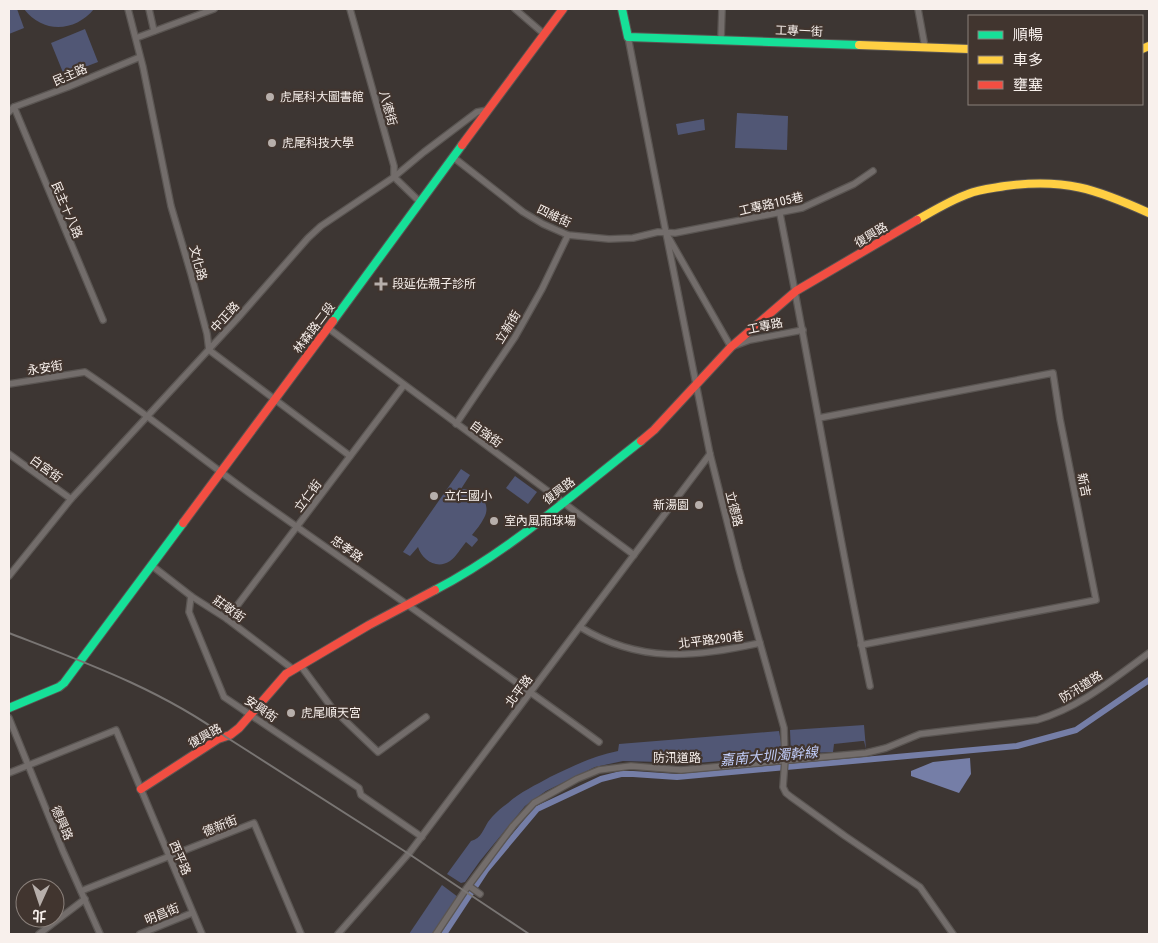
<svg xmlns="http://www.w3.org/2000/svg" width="1158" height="943" viewBox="0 0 1158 943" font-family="'Roboto Condensed','Noto Sans TC',sans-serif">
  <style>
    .green { fill: #515775 }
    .water { fill: #757ea7 }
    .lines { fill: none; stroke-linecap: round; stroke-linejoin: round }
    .canal { stroke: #757ea7; stroke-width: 6 }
    .street-casing { stroke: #5a5552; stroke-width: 8 }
    .fast-casing { stroke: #5a5552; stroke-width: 10 }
    .slow-casing { stroke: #5a5552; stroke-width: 10 }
    .jam-casing { stroke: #5a5552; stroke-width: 10 }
    .street { stroke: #736d6b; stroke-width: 5.5 }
    .fast { stroke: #16e098; stroke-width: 8 }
    .slow { stroke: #ffcf43; stroke-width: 8 }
    .jam { stroke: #f24e42; stroke-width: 8 }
    .rail { stroke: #797573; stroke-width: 2 }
    .poi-dot { fill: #b7afab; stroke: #41352f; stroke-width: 2 }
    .labels { text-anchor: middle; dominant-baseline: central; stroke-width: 4.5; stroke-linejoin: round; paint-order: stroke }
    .street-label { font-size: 12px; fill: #f8f0ec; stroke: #41352f }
    .poi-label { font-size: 12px; fill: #f8f0ec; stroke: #41352f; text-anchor: start }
    .water-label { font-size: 14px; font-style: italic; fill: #bfcaf5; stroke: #41352f }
  </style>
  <rect width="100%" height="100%" fill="#3d3633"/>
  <g class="green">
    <polygon points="11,9 17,9 24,28 9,34 9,10"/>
    <path d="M24 9H94C75 32 43 34 24 9Z"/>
    <polygon points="85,29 98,62 64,75 51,43"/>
    <polygon points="737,113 788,116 787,150 735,148"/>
    <polygon points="704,119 705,130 678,135 676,124"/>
    <path d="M461 469 470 475 461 489C476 488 493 502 484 518 481 524 476 530 472 535L477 538 478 540 472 547 466 542C461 548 456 557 450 561 437 570 422 560 418 547L410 556 403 552Z"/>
    <polygon points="515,476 537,492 528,504 506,488"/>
    <polygon points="864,725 866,749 864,741 862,741 834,744 833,752 791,754 790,730"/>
    <path d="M779 731 781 742V756L696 763 623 761 595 767 546 791 525 806 480 861 465 882 461 883 447 874 471 841C481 839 484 828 488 822 493 815 501 808 508 803 520 792 536 785 550 777 573 766 593 756 618 751L619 744Z"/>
    <polygon points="442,885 458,897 432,934 409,934"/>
  </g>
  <polygon class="water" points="970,758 971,774 959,793 911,776 911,771 933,762"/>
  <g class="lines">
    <polyline class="canal" points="444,934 486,870 537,809 601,779 621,774 633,774 677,777 1017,746 1076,730 1149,680"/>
    <defs>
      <g id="street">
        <polyline points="128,9 143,67 171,206 191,274 207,334 209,350 350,456"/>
        <polyline points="149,9 154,31"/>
        <polyline points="350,9 394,166 394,177 420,202"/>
        <polyline points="515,9 544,34"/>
        <polyline points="918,9 925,47"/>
        <polyline points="628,37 666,233 731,347 750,340 803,330"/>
        <polyline points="136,38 214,9"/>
        <polyline points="721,39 722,9"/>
        <polyline points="14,107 103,320"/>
        <polyline points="9,112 14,107 68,87 140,57"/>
        <polyline points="453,157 523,212 543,224 568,235 609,239 633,238 658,232 675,233 802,208 854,184 873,171"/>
        <path d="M780 214C811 371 837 529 870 686"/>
        <polyline points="666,233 710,454 739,569 784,728 785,760 783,787 786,793 791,797 845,836 920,887 953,934"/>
        <polyline points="328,328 634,555"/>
        <path d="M9 384 85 372C145 412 200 458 259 500 372 580 487 660 599 742"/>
        <polyline points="819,418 1053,373 1060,419 1096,600 861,645"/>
        <polyline points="456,424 515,337 542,289 568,235"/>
        <polyline points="9,454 71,499"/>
        <polyline points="151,565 191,596 227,619 294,670"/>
        <polyline points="9,576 71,499 237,319 308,238 321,226 394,177 424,152 477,112 488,110"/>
        <polyline points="191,596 189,612 224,697 359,788 361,795 422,837"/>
        <polyline points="227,619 404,385"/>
        <path d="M580 627C641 664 693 657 760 643"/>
        <polyline points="301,666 332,708 378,752 426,717"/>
        <polyline points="9,718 63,851 100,934"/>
        <polyline points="9,773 116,730 202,934"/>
        <polyline points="469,886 480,894"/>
        <polyline points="81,891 254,823 301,934"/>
        <polyline points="39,934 85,899"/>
        <polyline points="140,934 192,913"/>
        <polyline points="338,934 410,852 710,454"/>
        <path d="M436 934 466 889 513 826 534 803 577 779 599 770 631 766 681 770 866 753 886 748 920 734 1037 720C1081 707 1113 679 1149 653"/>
      </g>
      <g id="fast">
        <polyline points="622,9 628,37 859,45"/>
        <polyline points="333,321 462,145"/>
        <path d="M435 590C510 551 574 493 641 441"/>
        <polyline points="9,708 59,687 64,683 183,523"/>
      </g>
      <g id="slow">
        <polyline points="859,45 969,49"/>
        <polyline points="1142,49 1149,46"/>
        <path d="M917 220C933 211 951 200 968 194 979 189 994 188 1005 186 1065 178 1096 189 1149 213"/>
      </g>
      <g id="jam">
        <polyline points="462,145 563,9"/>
        <polyline points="641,441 654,430 731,347 796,291 917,220"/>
        <polyline points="183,523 333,321"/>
        <polyline points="141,789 218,739 230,735 239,728 286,674 369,625 435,590"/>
      </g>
    </defs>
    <use href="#street" class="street-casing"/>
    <use href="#fast" class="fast-casing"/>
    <use href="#slow" class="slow-casing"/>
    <use href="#jam" class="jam-casing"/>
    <use href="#street" class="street"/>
    <use href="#fast" class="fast"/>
    <use href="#slow" class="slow"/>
    <use href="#jam" class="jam"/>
    <path class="rail" d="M9 633C84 662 160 689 226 737L409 854 529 934"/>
  </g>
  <g class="poi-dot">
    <circle cx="270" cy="97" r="5"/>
    <circle cx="272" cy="143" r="5"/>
    <path d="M378.5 276.5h5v5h5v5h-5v5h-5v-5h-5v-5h5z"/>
    <circle cx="434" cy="496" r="5"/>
    <circle cx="699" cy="505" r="5"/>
    <circle cx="494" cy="521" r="5"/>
    <circle cx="291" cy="713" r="5"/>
  </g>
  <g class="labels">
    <g class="street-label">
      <text transform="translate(799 31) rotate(2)">工專一街</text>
      <text transform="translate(70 75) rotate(-23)">民主路</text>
      <text transform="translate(388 108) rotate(75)">八德街</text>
      <text transform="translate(771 204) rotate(-13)">工專路105巷</text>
      <text transform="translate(67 210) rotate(67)">民主十八路</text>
      <text transform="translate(554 216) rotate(25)">四維街</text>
      <text transform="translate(871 235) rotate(-31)">復興路</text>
      <text transform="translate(198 263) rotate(75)">文化路</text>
      <text transform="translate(225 317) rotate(-48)">中正路</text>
      <text transform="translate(765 326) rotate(-12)">工專路</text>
      <text transform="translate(508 327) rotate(-58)">立新街</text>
      <text transform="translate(314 328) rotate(-53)">林森路二段</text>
      <text transform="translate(45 368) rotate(-9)">永安街</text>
      <text transform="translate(486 434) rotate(36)">自強街</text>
      <text transform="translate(46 469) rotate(36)">白宮街</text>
      <text transform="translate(1084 485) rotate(78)">新吉</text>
      <text transform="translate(559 491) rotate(-37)">復興路</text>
      <text transform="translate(308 496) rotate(-53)">立仁街</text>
      <text transform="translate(734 509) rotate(76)">立德路</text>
      <text transform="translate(347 549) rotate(35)">忠孝路</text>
      <text transform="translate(229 609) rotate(35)">莊敬街</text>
      <text transform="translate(711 640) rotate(-7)">北平路290巷</text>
      <text transform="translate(1081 687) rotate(-32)">防汛道路</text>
      <text transform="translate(519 691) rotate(-53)">北平路</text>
      <text transform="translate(261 709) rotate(34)">安興街</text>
      <text transform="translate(205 736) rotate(-29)">復興路</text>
      <text x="677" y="758">防汛道路</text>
      <text transform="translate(62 823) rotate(67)">德興路</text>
      <text transform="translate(220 826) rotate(-22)">德新街</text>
      <text transform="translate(180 858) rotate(67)">西平路</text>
      <text transform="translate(162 914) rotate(-22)">明昌街</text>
    </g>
    <g class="poi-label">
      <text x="280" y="97">虎尾科大圖書館</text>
      <text x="282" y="143">虎尾科技大學</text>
      <text x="392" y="284">段延佐親子診所</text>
      <text x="444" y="496">立仁國小</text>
      <text x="689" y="505" text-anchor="end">新湯園</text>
      <text x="504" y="521">室內風雨球場</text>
      <text x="301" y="713">虎尾順天宮</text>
    </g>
    <g class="water-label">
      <text transform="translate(769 756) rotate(-5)">嘉南大圳濁幹線</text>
    </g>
  </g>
  <rect width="1158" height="943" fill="none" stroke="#f8f0ec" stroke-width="20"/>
  <rect x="968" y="15" width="175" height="90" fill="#41352f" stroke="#8a807b"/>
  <rect x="978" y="31" width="25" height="8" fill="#16e098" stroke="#8a807b"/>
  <text x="1013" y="40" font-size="15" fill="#f8f0ec">順暢</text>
  <rect x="978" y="56" width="25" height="8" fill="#ffcf43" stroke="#8a807b"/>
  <text x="1013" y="65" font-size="15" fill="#f8f0ec">車多</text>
  <rect x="978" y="81" width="25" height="8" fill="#f24e42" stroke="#8a807b"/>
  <text x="1013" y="90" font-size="15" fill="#f8f0ec">壅塞</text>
  <g transform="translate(40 903) rotate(183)"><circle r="24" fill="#41352f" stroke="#8a807b"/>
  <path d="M0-4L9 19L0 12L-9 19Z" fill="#b7afab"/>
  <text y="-8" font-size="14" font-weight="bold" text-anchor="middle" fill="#f8f0ec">北</text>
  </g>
</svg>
